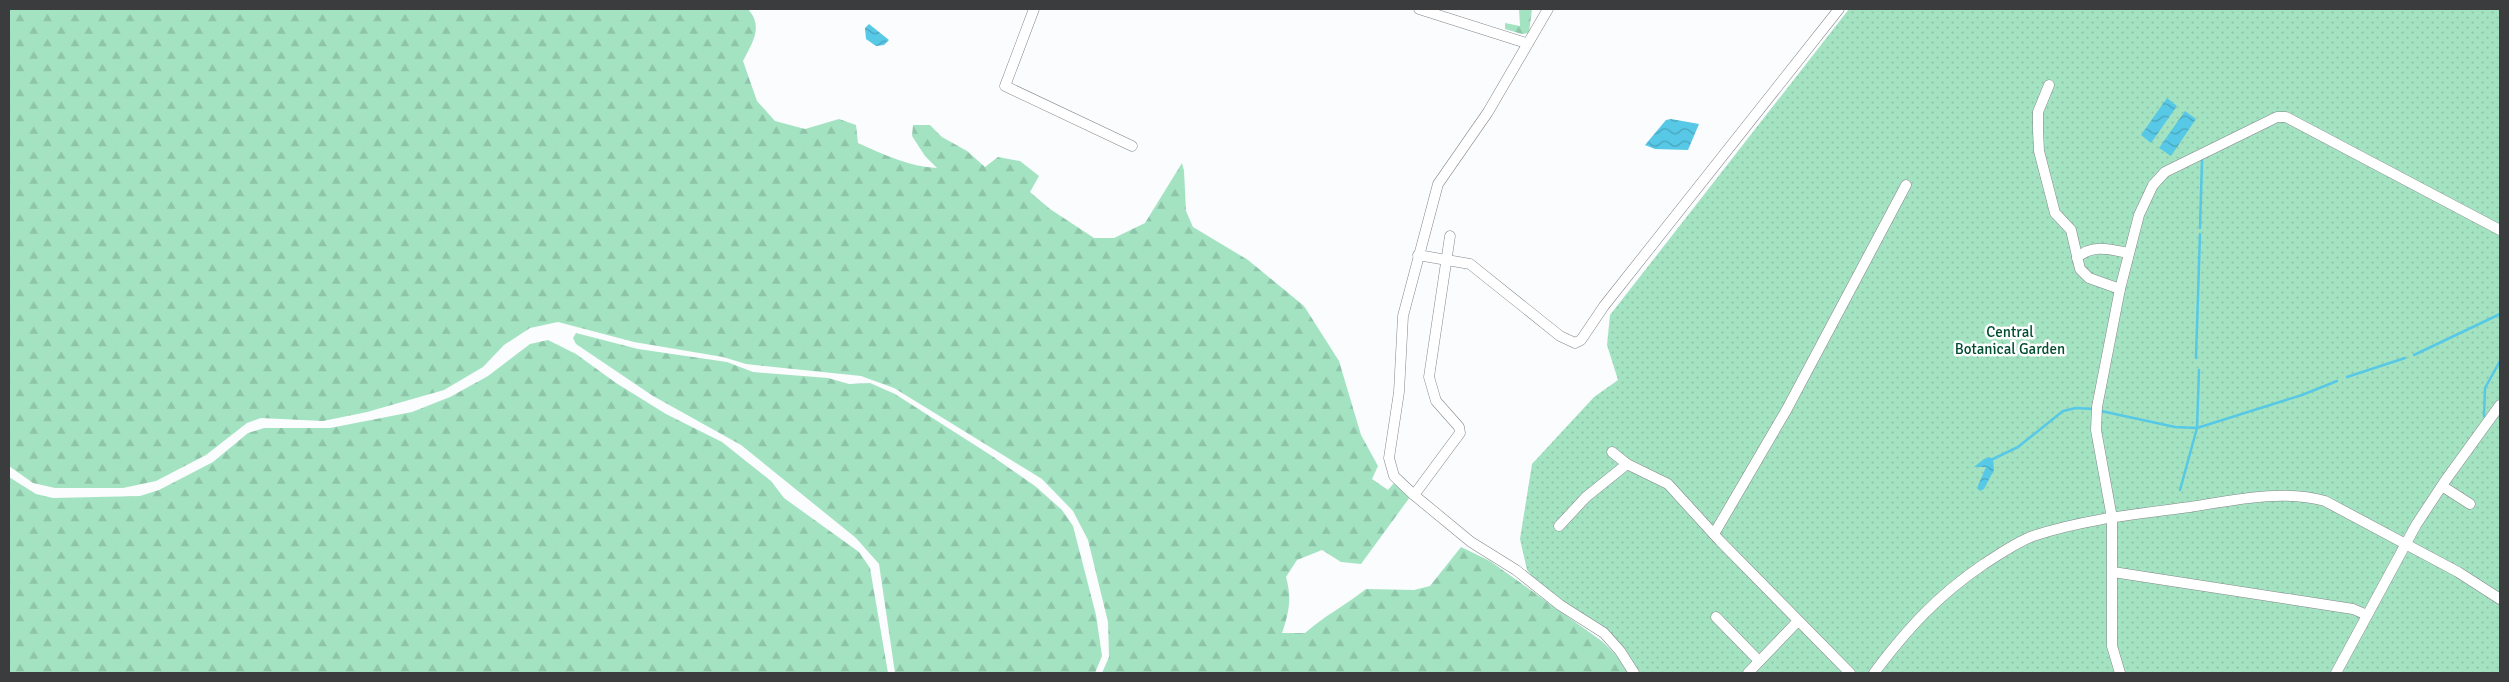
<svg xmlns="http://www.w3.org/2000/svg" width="2509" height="682" viewBox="0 0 2509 682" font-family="Signika,sans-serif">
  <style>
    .forest { fill: url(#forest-firs) }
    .garden { fill: url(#garden-dots) }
    .water { fill: url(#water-waves) }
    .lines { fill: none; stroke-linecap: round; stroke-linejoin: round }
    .stream { stroke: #57c8e6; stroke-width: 2.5 }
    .street-casing { stroke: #838689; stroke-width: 11 }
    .street { stroke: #fff; stroke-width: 10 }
    .labels { text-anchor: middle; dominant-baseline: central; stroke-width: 5; stroke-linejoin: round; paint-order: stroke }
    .park-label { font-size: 15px; fill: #004e32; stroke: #fff }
  </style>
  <defs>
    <pattern id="forest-firs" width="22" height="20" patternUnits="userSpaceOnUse" patternTransform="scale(1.25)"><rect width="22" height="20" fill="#a4e3c2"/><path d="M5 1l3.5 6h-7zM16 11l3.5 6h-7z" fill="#8ec4a8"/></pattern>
    <pattern id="garden-dots" width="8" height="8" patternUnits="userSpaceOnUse" patternTransform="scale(1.25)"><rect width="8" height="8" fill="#a4e3c2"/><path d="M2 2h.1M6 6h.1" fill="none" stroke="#8ec4a8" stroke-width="1.8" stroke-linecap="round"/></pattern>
    <pattern id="water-waves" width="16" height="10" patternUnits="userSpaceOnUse" patternTransform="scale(1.25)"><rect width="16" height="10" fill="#57c8e6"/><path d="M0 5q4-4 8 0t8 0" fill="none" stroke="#49a4bc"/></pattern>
  </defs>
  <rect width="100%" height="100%" fill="#fafcfe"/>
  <g class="forest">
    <path d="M9 9H748C764 27 752 43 743 61L757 101 775 121 805 129 839 119 856 125 858 143C883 154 909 167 937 168L925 156 912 136 913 125H930L942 137 967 151 985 167 998 157 1020 161 1039 176 1030 192 1050 209 1094 238H1114L1145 223 1182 163 1184 171 1186 211 1193 227 1248 260 1304 306 1339 361 1361 435 1378 466 1372 479 1388 490 1394 483 1410 497 1361 564 1341 562 1322 550 1297 560 1286 577C1292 598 1289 613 1282 633H1305C1324 616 1346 605 1366 589L1414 590 1430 586 1461 547 1490 561 1603 642 1621 660 1629 673H1102L1109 657 1108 622 1088 540 1073 511 1042 479 894 388 861 376 746 364 723 357 634 342 558 322 530 328 504 345 483 367 444 390 367 412 323 421 261 418 247 423 206 455 156 481 123 488H55L33 483 9 466Z"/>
    <polygon points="1519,9 1532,9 1529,33 1522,34 1505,29 1505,23 1520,26"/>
    <polygon points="576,333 638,349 727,362 753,372 828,378 849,384 870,383 895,394 992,456 1035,486 1062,510 1073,526 1096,615 1102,656 1095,673 895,673 879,564 856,538 741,445 653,396 576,344 573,338"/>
    <polygon points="548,340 576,354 616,383 666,414 722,442 771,481 784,498 859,552 870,568 888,673 9,673 9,477 36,494 53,498 140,496 159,490 213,462 248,433 264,428 330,428 412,412 450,397 488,376 530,344"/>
  </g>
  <polygon class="garden" points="1849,9 2500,9 2500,673 1637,673 1586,619 1535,580 1527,570 1520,539 1532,464 1594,397 1618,380 1607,345 1610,315"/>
  <g class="water">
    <polygon points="869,24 889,40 884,45 876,46 866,39 865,28"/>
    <polygon points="2167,98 2177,106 2151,143 2141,135"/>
    <polygon points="2185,111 2196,119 2171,156 2159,148"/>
    <polygon points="1671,119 1699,124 1688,150 1655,149 1645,145 1666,120"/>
    <polygon points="1989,457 1993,459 1994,470 1984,489 1980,491 1977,488 1986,467 1974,467 1984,459"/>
  </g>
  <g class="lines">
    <g class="stream">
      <polyline points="2200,228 2202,160"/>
      <polyline points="2414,355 2500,314"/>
      <polyline points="2196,358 2200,234"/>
      <polyline points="2347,377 2405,358"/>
      <polyline points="2101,411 2175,427 2197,428 2302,395 2337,381"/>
      <polyline points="2484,416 2485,388 2500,361"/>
      <polyline points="1993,459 2018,447 2063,411 2076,408 2093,409"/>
      <polyline points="2180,490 2197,428 2199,370"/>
    </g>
    <defs>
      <g id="street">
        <polyline points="1034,9 1005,86 1132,146"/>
        <polyline points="1419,9 1526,43"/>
        <polyline points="1548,9 1488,112 1438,184 1403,316 1399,392 1389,458 1394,476 1414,495 1471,542 1516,570 1560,605 1604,633 1620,651 1634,673"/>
        <polyline points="2049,85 2038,112 2038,130 2039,151 2055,213 2071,230 2080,269 2089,278 2120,289"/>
        <polyline points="1418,255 1470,264 1560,336 1575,343 1581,340 1604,306 1839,9"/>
        <path d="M2077 258C2091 244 2110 249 2128 253"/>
        <polyline points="1612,452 1627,464 1668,484 1720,541 1850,673"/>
        <polyline points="2442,486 2470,504"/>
        <polyline points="1414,495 1460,433 1459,427 1436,401 1429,377 1450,236"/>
        <polyline points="1559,526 1586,497 1627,464"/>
        <polyline points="1714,534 1787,409 1906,185"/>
        <polyline points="2113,572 2353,609 2367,615"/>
        <polyline points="1716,617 1759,661"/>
        <polyline points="1748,673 1797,622"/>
        <path d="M1874 673C1908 628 1937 596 1984 564 2000 554 2015 543 2033 536 2084 519 2138 514 2190 507 2234 500 2282 489 2325 501L2458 572 2500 599"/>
        <polyline points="2120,673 2112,646 2112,518 2096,430 2097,407 2120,289 2139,215 2153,185 2165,172 2277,117 2286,117 2500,230"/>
        <polyline points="2336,673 2416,525 2445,481 2500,405"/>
      </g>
    </defs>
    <use href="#street" class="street-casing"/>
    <use href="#street" class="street"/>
  </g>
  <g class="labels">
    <g class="park-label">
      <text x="2010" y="332">Central<tspan x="2010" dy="17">Botanical Garden</tspan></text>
    </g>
  </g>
  <rect width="2509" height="682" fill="none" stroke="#3a3c3d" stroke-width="20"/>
</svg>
